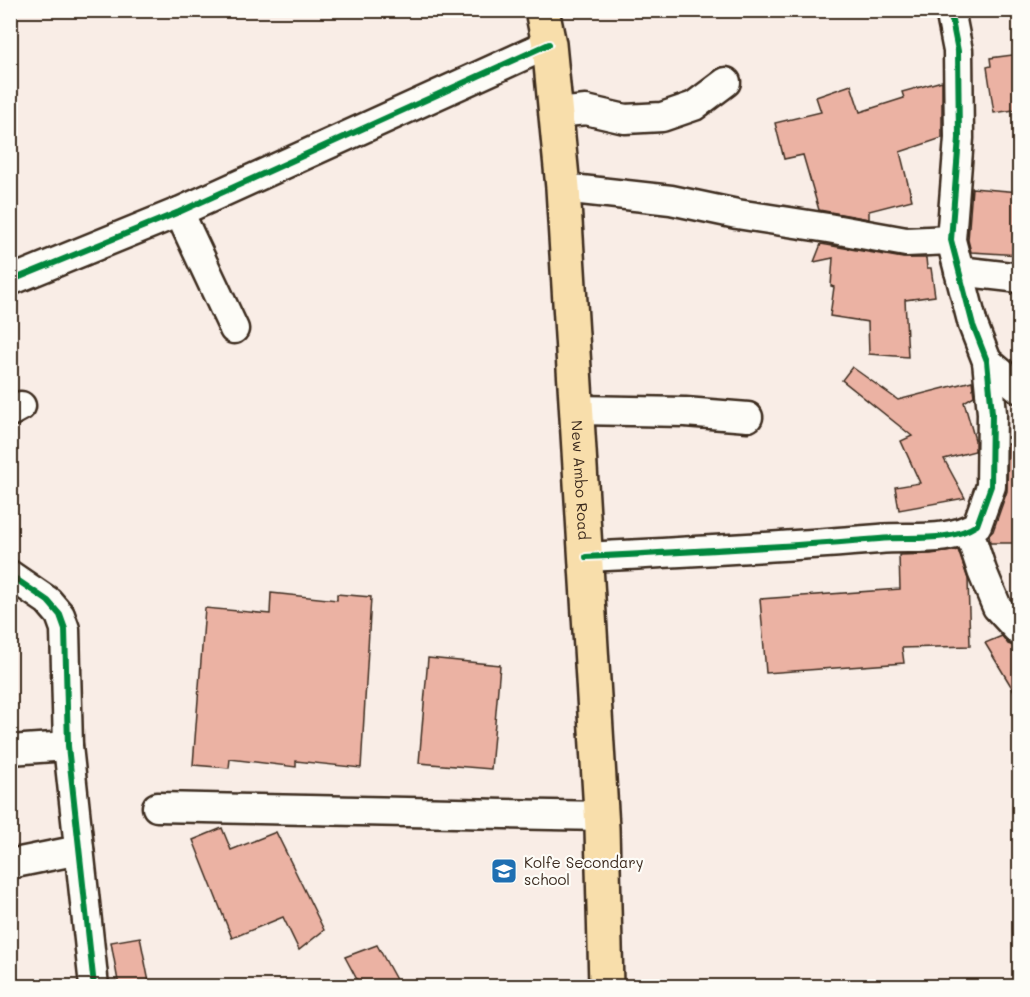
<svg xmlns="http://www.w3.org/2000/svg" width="1030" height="997" viewBox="0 0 1030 997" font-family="Mali,sans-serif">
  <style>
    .building { fill: #ebb2a3; stroke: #3b2a1e; stroke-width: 1.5 }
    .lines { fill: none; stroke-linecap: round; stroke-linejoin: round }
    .minor-casing { stroke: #3b2a1e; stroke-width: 33 }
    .major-casing { stroke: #3b2a1e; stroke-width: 38 }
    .minor { stroke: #fdfcf7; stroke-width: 28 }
    .major { stroke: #f8deab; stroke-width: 33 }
    .cycleway-casing { stroke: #fdfcf7; stroke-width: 10 }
    .cycleway { stroke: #00873e; stroke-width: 6 }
    .labels { text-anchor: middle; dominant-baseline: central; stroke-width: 4.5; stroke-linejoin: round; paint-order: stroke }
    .street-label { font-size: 15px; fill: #3b2a1e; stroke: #fdfcf7 }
    .poi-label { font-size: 15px; fill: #3b2a1e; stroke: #fdfcf7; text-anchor: start }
  </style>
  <rect width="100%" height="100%" fill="#f9ede6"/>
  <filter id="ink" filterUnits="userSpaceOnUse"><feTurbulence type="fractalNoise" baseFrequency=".0167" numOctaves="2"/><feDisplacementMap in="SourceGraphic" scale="12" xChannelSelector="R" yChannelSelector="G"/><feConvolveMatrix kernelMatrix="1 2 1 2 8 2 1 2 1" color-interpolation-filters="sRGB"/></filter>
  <g filter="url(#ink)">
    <g class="building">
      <polygon points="1020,54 1020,109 994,113 987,67 991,66 990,58"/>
      <polygon points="942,81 942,138 900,152 912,200 869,211 869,219 819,210 803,155 784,159 775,123 821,112 816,97 851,85 860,112 904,98 902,92"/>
      <polygon points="972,188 1020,192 1020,255 971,252 968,240"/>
      <polygon points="821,244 903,258 926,258 927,268 931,268 935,296 905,300 908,357 869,354 868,322 830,316 834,287 831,286 833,258 814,262"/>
      <polygon points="852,367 898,400 972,381 974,396 964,402 975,440 975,451 944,459 965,498 899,510 895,487 920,483 901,441 912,436 842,380"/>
      <polygon points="1008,444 1020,444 1020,543 990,543 989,535 993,531 1007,491"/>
      <polygon points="958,550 968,579 970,646 902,648 904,663 766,673 760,599 900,589 899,555 931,554"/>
      <polygon points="271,593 337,600 337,594 371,597 361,768 296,761 296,767 230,759 229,768 193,765 205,608 270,614"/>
      <polygon points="1002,636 1008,644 1020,648 1020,701 985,643"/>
      <polygon points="428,658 500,665 491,769 419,763"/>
      <polygon points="222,828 231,850 276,832 324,930 299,950 283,917 232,938 193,840"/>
      <polygon points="140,937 150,987 119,987 111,942"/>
      <polygon points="377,945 400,987 361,987 345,957"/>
    </g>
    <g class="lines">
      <defs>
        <g id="minor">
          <polyline points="557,113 586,110 625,119 662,117 694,106 726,82"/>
          <polyline points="563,188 671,200 737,214 828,228 906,242 951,240"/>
          <polyline points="179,212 234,329"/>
          <polyline points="959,271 1020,278"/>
          <polyline points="10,281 179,212 549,44"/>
          <polyline points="987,361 1020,389"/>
          <polyline points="577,410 685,412 748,417"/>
          <polyline points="10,412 21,406"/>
          <polyline points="969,531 982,571 997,607 1020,632"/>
          <path d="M586 557C684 552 781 547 879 539 911 536 949 543 977 525L991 486 992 413 987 361 973 325 951 240 959 138 958 51 950 10"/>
          <polyline points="10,575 48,601 60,615 65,629 68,746 94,986"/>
          <polyline points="10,750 68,746"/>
          <polyline points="157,807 602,816"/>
          <polyline points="10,864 79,850"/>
        </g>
        <g id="major">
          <path id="s1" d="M542 10 549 44 563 188 602 828 606 986"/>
        </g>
      </defs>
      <use href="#minor" class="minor-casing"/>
      <use href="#major" class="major-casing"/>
      <use href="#minor" class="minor"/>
      <use href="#major" class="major"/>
      <defs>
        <g id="cycleway">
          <polyline points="10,281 179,212 549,44"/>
          <path d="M586 557C684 552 781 547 879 539 911 536 949 543 977 525L991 486 992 413 987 361 973 325 951 240 959 138 958 51 950 10"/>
          <polyline points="10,575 48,601 60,615 65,629 68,746 94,986"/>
        </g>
      </defs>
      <use href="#cycleway" class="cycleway-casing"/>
      <use href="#cycleway" class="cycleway"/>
    </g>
  </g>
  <defs>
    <symbol id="school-square" viewBox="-11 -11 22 22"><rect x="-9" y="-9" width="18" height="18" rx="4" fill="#1f6fb2" stroke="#fdfcf7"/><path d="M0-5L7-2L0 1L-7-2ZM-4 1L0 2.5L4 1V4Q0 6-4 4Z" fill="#fff"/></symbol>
  </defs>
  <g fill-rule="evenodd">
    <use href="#school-square" x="489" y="856" width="30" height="30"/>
  </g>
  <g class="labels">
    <g class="street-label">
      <text stroke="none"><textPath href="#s1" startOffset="472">New Ambo Road</textPath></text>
    </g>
    <g class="poi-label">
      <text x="524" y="862">Kolfe Secondary<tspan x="524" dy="17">school</tspan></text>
    </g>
  </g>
  <rect width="1030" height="997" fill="none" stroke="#fdfcf7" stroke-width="36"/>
  <rect x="18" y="18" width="994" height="961" fill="none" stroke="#3b2a1e" stroke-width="2" filter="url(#ink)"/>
</svg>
